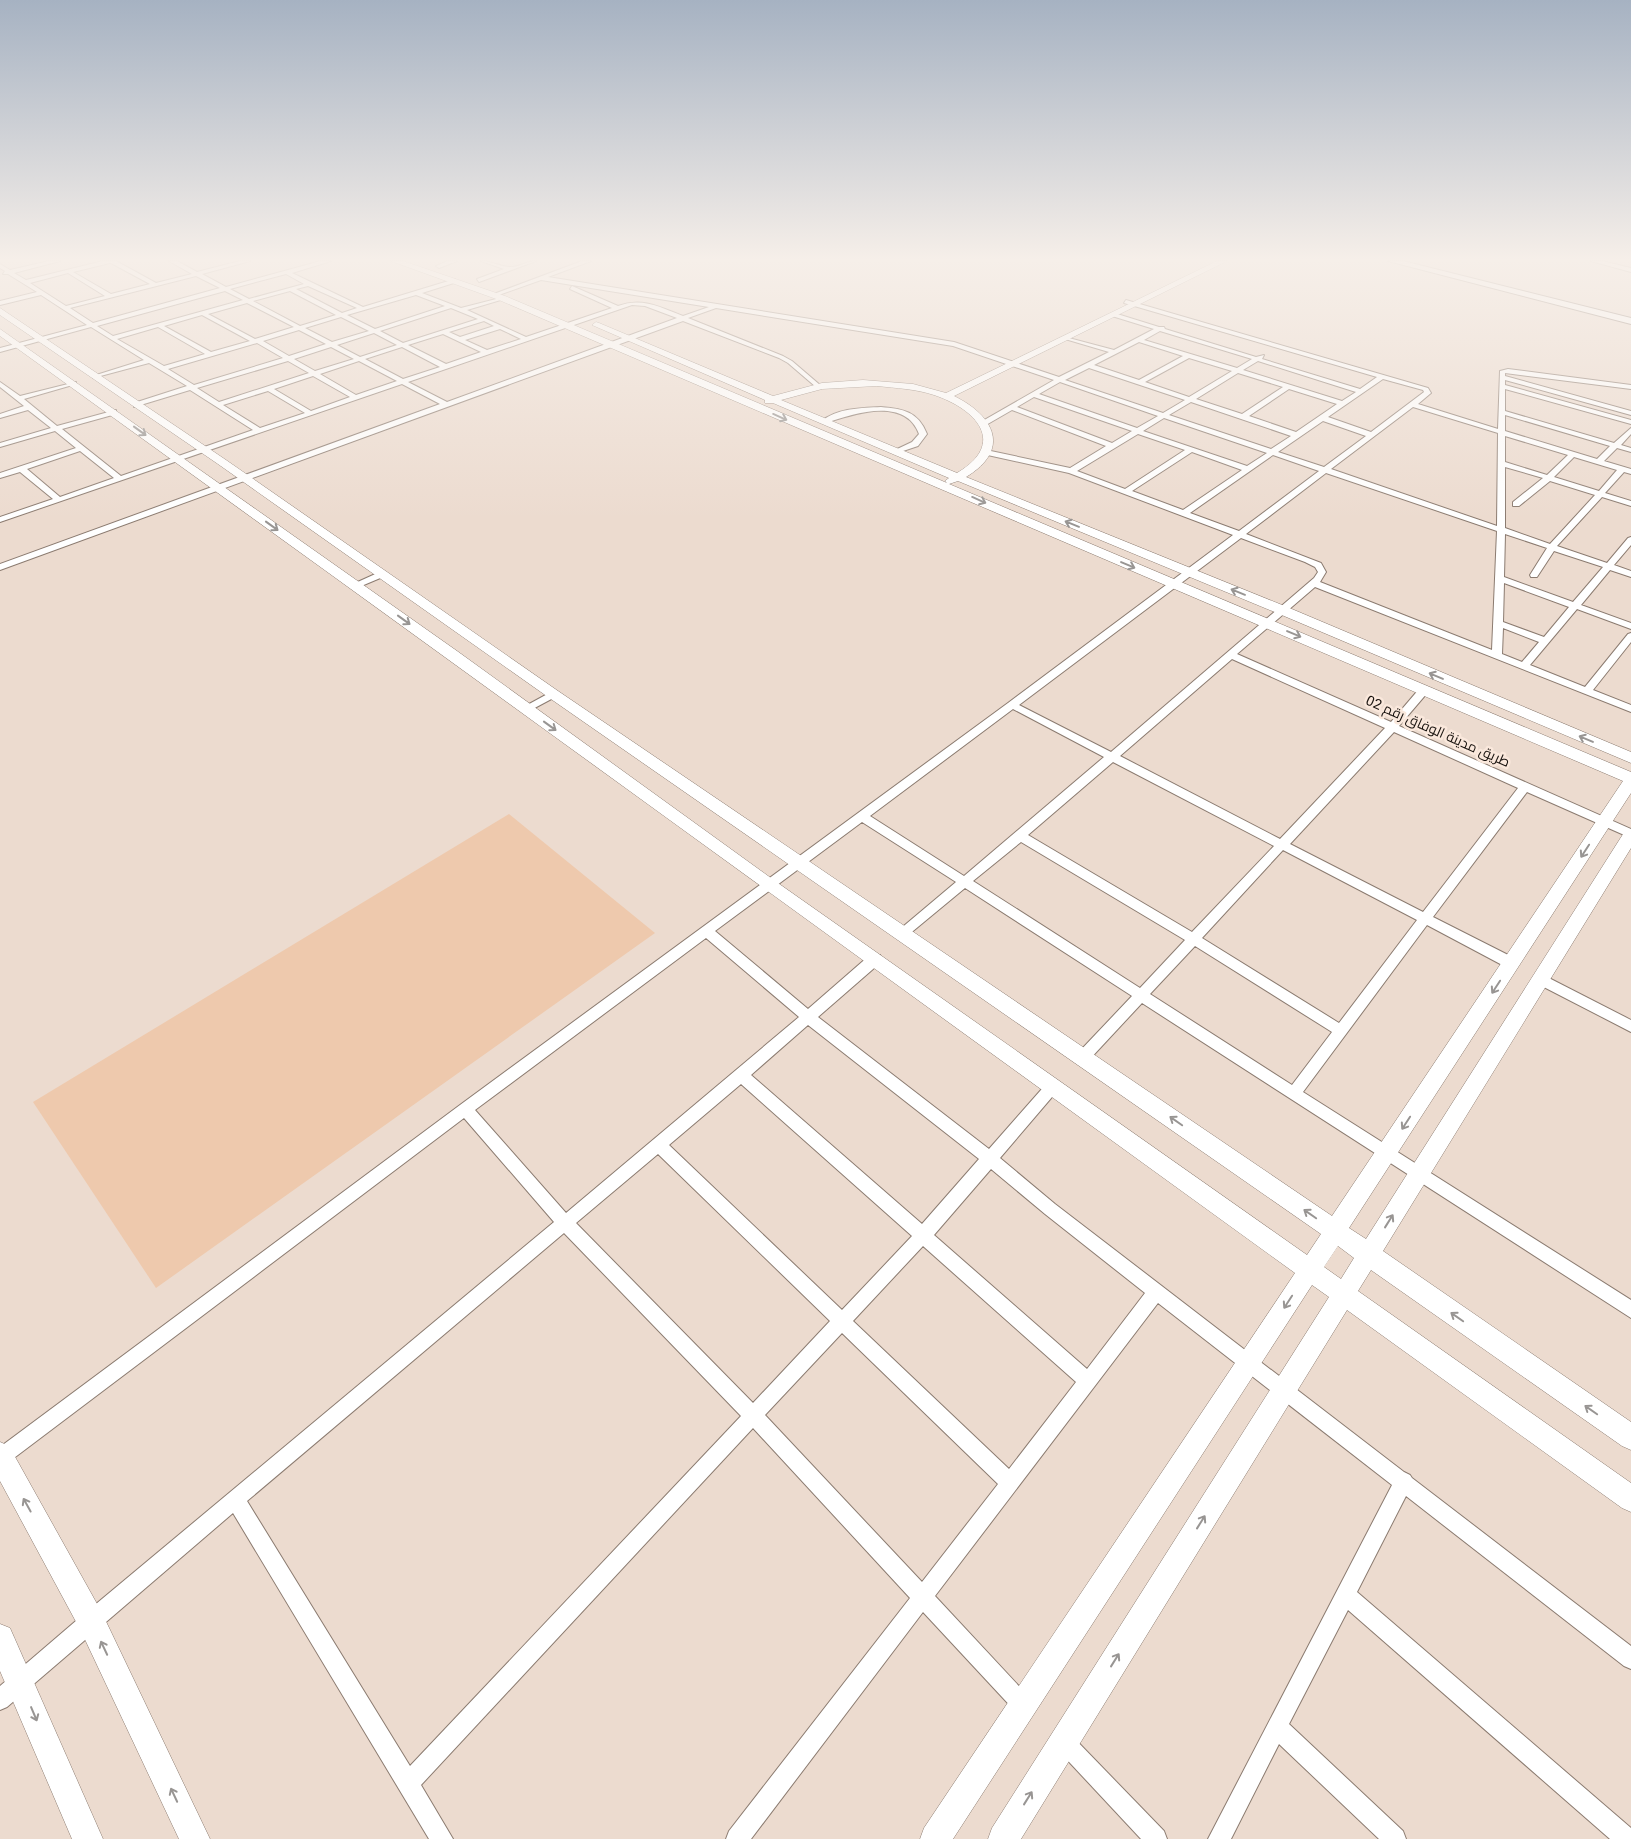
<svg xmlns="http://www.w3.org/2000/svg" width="1631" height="1839" viewBox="0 0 1631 1839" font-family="Roboto,Cairo,sans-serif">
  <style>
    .green { fill: #eec9ad }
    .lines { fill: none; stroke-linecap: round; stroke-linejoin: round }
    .street-casing { stroke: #8b7b70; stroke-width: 2 }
    .secondary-casing { stroke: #8b7b70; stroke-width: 1 }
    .primary-casing { stroke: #8b7b70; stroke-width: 2 }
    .street { fill: #fff; fill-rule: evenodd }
    .secondary { fill: #fff; fill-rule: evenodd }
    .primary { fill: #fff; fill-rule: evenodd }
    .oneway { stroke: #989593 }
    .labels { text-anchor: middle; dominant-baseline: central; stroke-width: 5; stroke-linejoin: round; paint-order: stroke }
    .street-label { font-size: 14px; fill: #19130f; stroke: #fae8dc }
  </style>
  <rect width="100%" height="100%" fill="#ecdbcf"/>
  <polygon class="green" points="509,814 655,933 156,1288 33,1102"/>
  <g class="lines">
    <defs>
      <g id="street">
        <path d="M49 261H60L14 273 26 280 103 261H116L156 283 192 274 169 261H177L197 272 240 261H250L202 274 226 287 321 261H331L292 273 363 307 455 279 457 282 422 293 461 308 504 297V299L467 310 526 337 612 308 570 289 572 286 618 306C642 297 660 307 683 316L709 307 541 280 496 296 491 295 582 261H591L548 277 954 342 1059 377 1109 352 1065 339V337L1114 350 1154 329 1112 316 1114 313 1159 327H1164L1165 329 1256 357 1264 355 1262 359 1360 389 1377 377 1124 303 1126 300 1428 388 1431 393 1418 404 1498 429 1500 371 1508 369 1631 385V389L1505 373V376L1631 411V415L1505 380V385L1631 420V424L1505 389V411L1614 443 1631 428V434L1621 445 1631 448V452L1617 448 1604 461 1631 469V474L1624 472 1605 493 1631 501V506L1602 497 1557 546 1607 563 1628 538 1631 537V545L1614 565 1631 571V577L1610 570 1581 605 1631 623V629L1577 609 1530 665 1585 687 1628 634 1631 633V642L1593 690 1631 705V712L1315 587 1237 654 1391 722 1420 688H1428V692L1399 726 1631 829V838L1527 792 1433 917 1516 959 1517 963 1516 967H1506L1427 925 1303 1092 1631 1300V1318L1142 1003 1088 1061 1083 1063 1078 1061 1076 1057 1078 1053 1132 996 965 888 907 936H899L897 933 899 930 956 882 862 822 715 931 808 1009 870 955H880L881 959 880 963 818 1017 989 1149 1048 1082 1053 1080 1058 1082 1060 1086 1058 1090 1000 1158 1055 1204 1404 1472 1410 1475 1412 1478 1631 1646V1669L1624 1666 1406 1496 1357 1592 1631 1828V1839H1610L1348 1610 1289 1724 1403 1831 1406 1839H1379L1279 1744 1231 1839H1208L1392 1485 1158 1303 935 1596 1030 1698 1033 1705 1030 1712 1023 1715 1016 1712 923 1612 751 1839H726L729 1831 910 1598 753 1428 421 1785 453 1839H429L233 1513 7 1707 0 1710V1686L84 1614 554 1222 464 1118 6 1464 0 1467V1447L460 1105 1008 703 1233 535 1069 473 983 454V450H986L1070 468 1106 446 1012 410 986 425 979 423 1054 380 953 346 716 308 688 318 783 356 792 361 820 385V387H816L788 363 779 358 683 321 0 570V564L440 404 402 384 0 522V517L53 499 20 472 0 478V473L76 448 55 431 0 447V443L51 428 28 410 0 418V414L24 406 0 387V382L20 396 76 382V384L24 399 57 426 116 410V414L62 429 121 476 253 430 190 390 134 407V403L187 386 149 363 93 378V376L144 360 91 327 0 352V348L87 325 41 295 0 305V301L37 292 8 274H3L5 271 0 268V264L10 270ZM110 263H111L150 284 111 294 73 272ZM68 273 105 296 66 306 30 283ZM286 274 304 284 249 299 230 289ZM196 276 220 288 93 323 70 308ZM308 286 357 308 342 313 296 289ZM225 291 243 300 113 336 97 326ZM290 291 336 315 300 326 253 301ZM416 295 445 306 375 329 347 315ZM247 303 294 327 255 339 208 314ZM632 305 645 306 677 318 447 402 408 382ZM451 308 478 319 403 343 380 331ZM202 315 250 341 211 352 164 326ZM341 317 369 331 332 342 305 328ZM484 321 494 326 460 337 449 332ZM158 327 205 354 164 366 117 339ZM500 329 521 339 487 350 465 340ZM299 330 326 344 289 356 263 341ZM1160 331 1252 359 1237 368 1144 340ZM374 333 397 345 360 357 337 345ZM443 334 481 352 446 364 408 345ZM1139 342 1183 356 1139 380 1094 365ZM257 343 283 358 194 385 168 369ZM331 347 354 359 315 371 294 359ZM402 347 440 367 403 379 365 359ZM1189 358 1232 371 1189 397 1145 382ZM288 361 309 373 219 402 197 388ZM359 361 397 381 356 395 320 374ZM1258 361 1356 392 1342 401 1243 370ZM1089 368 1185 400 1163 413 1065 380ZM1238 373 1283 387 1242 414 1196 399ZM313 376 350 397 311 411 274 389ZM1383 379 1423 390 1424 392 1371 432 1328 417ZM1060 382 1158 416 1137 428 1039 394ZM1289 389 1337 404 1296 432 1249 416ZM268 391 305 413 260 428 223 405ZM1034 397 1132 431 1112 443 1017 407ZM1191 402 1291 436 1271 449 1169 415ZM1413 407 1498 433 1497 526 1331 469ZM1505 415 1610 446 1597 459 1505 431ZM1164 418 1267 453 1247 466 1143 431ZM1323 421 1366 436 1324 467 1278 452ZM1138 434 1185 450 1125 489 1077 471ZM1505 436 1568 455 1547 475 1505 462ZM80 451 114 478 60 497 27 469ZM1192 452 1242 470 1183 510 1132 491ZM1273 455 1319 471 1239 531 1190 513ZM1574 457 1617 470 1599 491 1554 477ZM1505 467 1543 478 1513 502V506H1519L1550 481 1595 495 1550 544 1505 528ZM1326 473 1497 531 1492 650 1320 582 1326 572 1321 563 1246 534ZM1505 534 1547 548 1530 575 1531 577H1537L1554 551 1603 567 1573 602 1504 577ZM1241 538 1305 562 1315 567 1318 572 1314 578 1111 752 1019 705ZM1504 583 1569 607 1544 637 1503 622ZM1503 628 1539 642 1522 662 1502 654ZM1232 659 1385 728 1280 839 1120 756ZM1013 709 1104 757 964 876 870 816ZM1394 732 1518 788 1423 912 1290 844ZM1113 762 1274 846 1192 932 1028 835ZM1021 842 1185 940 1140 988 973 881ZM1283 850 1417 920 1339 1023 1202 938ZM706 938 799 1017 566 1213 475 1110ZM1195 946 1332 1032 1292 1085 1150 994ZM808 1025 979 1159 922 1224 751 1075ZM741 1084 912 1236 842 1310 669 1145ZM658 1154 830 1321 753 1403 576 1223ZM991 1169 1045 1214 1145 1293 1087 1369 934 1235ZM564 1233 741 1416 410 1766 247 1501ZM923 1246 1076 1382 1009 1469 853 1321ZM842 1333 998 1484 922 1582 765 1415Z"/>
        <polygon points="448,261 457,261 439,268 436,266"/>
        <path d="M481 261C491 261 499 266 509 267 517 268 527 261 536 261L479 282 477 279 504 269Z"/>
        <polygon points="1591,261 1602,261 1631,268 1631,272"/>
        <path d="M881 407C903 409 918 411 927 434L918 446 897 453 893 451 912 442 919 434C905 396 853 414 826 423L822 421C837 408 862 408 881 407Z"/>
        <polygon points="382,571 385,572 385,576 359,587 353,587 351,585"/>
        <polygon points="553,691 557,692 557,696 529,711 521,711 520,709"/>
        <polygon points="1541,974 1631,1020 1631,1032 1536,983 1534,979 1536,975"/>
        <polygon points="1064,1731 1071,1735 1164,1831 1167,1839 1141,1839 1057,1749 1053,1742 1057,1735"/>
      </g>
      <g id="secondary">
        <path d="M391 261H403L505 296 947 483 945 481 949 478 773 403H765V400L592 325 596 322 599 323 773 396 822 383 863 380 913 384 946 393 1217 261H1227L954 396C995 416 1011 450 966 477L1287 607 1631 752V763L1277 613 958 481 949 484 1631 772V793L1349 1228 1366 1239 1625 831 1631 829V848L1383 1251 1631 1422V1450L1622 1446 1371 1270 1358 1291 1631 1483V1512L1622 1508 1347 1310 1021 1839H988L992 1828 1329 1297 1312 1285 953 1839H920L924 1828 1295 1273C863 961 433 647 0 336V329L457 651 775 881 1307 1255 1321 1234 548 697 218 464 0 315V308L226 460 558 691 1332 1216 1623 781 499 300ZM877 386C896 388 916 389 934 395 976 409 1008 443 957 473L781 400 822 389ZM1338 1246 1354 1258 1341 1279 1324 1267Z"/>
        <polygon points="0,1442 9,1446 101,1611 210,1839 179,1839 81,1631 0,1481"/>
        <polygon points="0,1624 10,1628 103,1839 72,1839 0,1671"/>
      </g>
      <polygon id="primary" points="1388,261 1403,261 1631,318 1631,324"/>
    </defs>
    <use href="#street" class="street-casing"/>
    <use href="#secondary" class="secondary-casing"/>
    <use href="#primary" class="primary-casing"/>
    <use href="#street" class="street"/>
    <use href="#secondary" class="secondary"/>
    <use href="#primary" class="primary"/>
  </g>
  <defs><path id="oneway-shaft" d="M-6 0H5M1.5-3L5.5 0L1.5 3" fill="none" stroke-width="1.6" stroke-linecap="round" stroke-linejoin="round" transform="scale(1.25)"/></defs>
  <g class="oneway">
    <use href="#oneway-shaft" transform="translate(780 417) rotate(24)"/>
    <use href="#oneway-shaft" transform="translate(140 431) rotate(36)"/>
    <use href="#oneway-shaft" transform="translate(979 500) rotate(24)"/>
    <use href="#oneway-shaft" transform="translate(1072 524) rotate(-158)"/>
    <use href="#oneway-shaft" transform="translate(272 526) rotate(36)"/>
    <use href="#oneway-shaft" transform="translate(1128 565) rotate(23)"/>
    <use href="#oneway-shaft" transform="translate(1238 592) rotate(-158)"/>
    <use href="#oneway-shaft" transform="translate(404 620) rotate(36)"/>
    <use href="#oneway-shaft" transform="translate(1294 634) rotate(23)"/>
    <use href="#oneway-shaft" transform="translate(1436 676) rotate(-157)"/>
    <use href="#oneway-shaft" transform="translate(550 726) rotate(36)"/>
    <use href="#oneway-shaft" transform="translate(1586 739) rotate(-157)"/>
    <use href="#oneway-shaft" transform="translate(1585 851) rotate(123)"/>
    <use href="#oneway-shaft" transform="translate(1496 987) rotate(123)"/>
    <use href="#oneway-shaft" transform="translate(1176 1121) rotate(-145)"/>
    <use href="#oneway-shaft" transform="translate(1406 1123) rotate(123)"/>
    <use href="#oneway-shaft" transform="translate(1310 1214) rotate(-145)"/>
    <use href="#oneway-shaft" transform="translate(1389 1221) rotate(-58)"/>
    <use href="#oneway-shaft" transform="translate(1288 1302) rotate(123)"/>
    <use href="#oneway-shaft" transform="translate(1457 1317) rotate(-145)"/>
    <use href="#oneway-shaft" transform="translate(1591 1410) rotate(-145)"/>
    <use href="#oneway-shaft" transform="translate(27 1505) rotate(-119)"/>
    <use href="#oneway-shaft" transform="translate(1201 1522) rotate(-58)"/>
    <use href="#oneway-shaft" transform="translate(104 1648) rotate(-115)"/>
    <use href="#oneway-shaft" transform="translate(1115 1660) rotate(-58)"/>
    <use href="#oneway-shaft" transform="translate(34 1714) rotate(67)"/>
    <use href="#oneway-shaft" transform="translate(174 1795) rotate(-115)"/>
    <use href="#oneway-shaft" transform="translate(1028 1798) rotate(-58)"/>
  </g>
  <linearGradient id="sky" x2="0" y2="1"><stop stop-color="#a6b2c2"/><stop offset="0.5" stop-color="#f6efe9"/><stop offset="1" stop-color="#f6efe9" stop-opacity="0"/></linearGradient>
  <rect width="1631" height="519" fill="url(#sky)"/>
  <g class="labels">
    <g class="street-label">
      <text transform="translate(1438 731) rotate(24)">طريق مدينة الوفاق رقم 02</text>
    </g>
  </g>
</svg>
